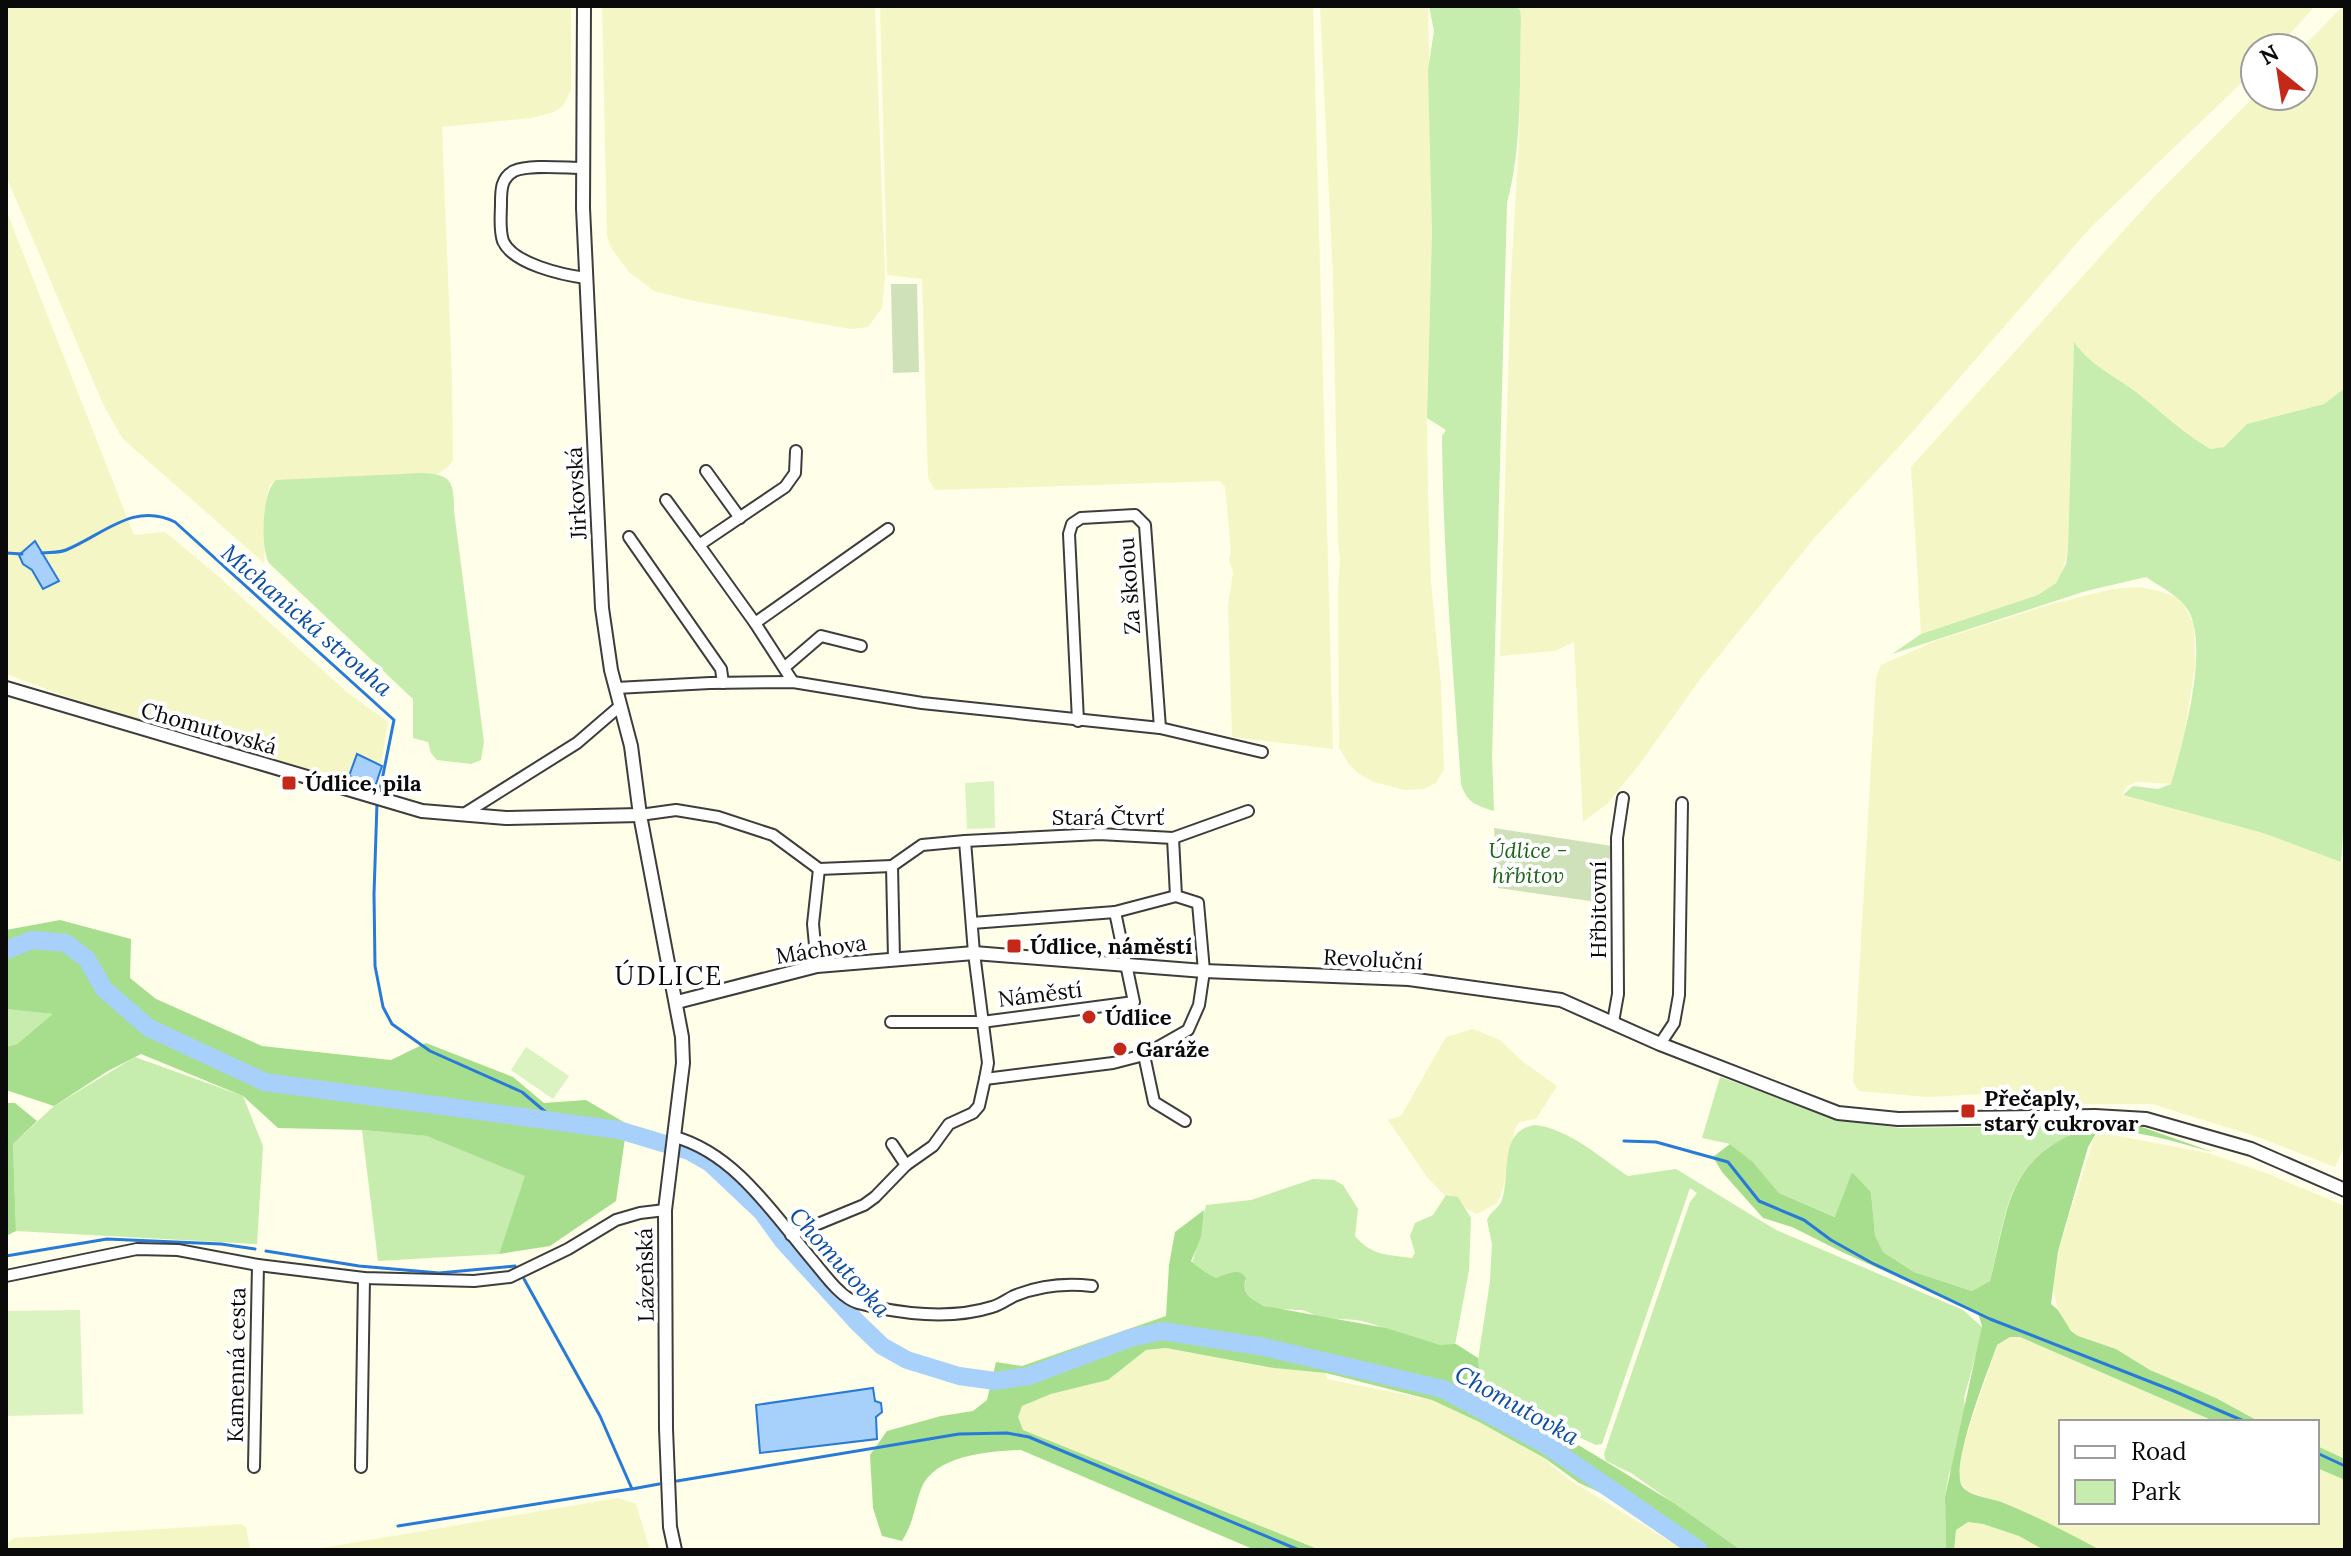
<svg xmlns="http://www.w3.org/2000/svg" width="2351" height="1556" viewBox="0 0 2351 1556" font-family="Lora,serif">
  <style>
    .farmland { fill: #f4f7c5 }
    .green { fill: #c6ecae }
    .forest { fill: #a6de8d }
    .cemetery { fill: #cee1b8 }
    .pitch { fill: #dbf2c1 }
    .water { fill: #a7d0fb; stroke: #287ad8; stroke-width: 2 }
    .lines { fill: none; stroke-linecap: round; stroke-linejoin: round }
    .stream { stroke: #287ad8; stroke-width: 3 }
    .river { stroke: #a7d0fb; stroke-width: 18 }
    .minor-casing { stroke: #3d3d3d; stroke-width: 14 }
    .tertiary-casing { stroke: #3d3d3d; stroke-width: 16 }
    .minor { stroke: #fff; stroke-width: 10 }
    .tertiary { stroke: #fff; stroke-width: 12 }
    .poi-dot { fill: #c42818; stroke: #fff; stroke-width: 3 }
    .labels { text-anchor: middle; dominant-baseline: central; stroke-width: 8; stroke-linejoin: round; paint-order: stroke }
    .street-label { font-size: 22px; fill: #0a0a0a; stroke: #fff }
    .poi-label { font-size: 22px; font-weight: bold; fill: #0a0a0a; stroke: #fff; text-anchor: start }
    .park-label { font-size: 22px; font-style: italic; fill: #1c6617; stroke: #fff }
    .water-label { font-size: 24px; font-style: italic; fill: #0b4ca5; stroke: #fff }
    .quarter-label { font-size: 26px; letter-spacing: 2px; fill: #0a0a0a; stroke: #fff }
  </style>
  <rect width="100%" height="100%" fill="#fffee8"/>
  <g class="farmland">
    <polygon points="6,6 571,6 571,90 563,106 554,112 531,118 442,127 452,379 453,460 448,467 438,474 274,481 269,486 266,504 264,563 122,438 103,404 6,176"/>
    <polygon points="602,6 875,6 885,277 882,308 868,327 851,329 694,301 654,291 629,272 610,246 607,235"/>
    <polygon points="880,6 1313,6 1333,749 1232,737 1228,606 1233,573 1229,560 1231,551 1225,487 1220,481 935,490 928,478 922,279 887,275"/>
    <polygon points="1320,6 1428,6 1432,232 1427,418 1428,490 1431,582 1441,685 1444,769 1436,783 1424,789 1405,790 1374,782 1359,774 1348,763 1339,747 1338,587 1340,560 1338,542 1333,278"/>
    <polygon points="1516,6 2315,6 2277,48 2255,48 2255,70 2091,227 1907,438 1816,536 1701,678 1639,765 1607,804 1583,822 1574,642 1555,651 1500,656 1511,276 1519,141 1521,19"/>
    <polygon points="2343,6 2345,6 2345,388 2324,404 2247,424 2224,447 2210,449 2182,432 2136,393 2086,359 2074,343 2068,550 2062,572 2056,583 2038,595 1921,634 1911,467 2154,197 2255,96 2303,96 2302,48"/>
    <polygon points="6,210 134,535 165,532 218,576 348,693 388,722 382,758 372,788 250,755 81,702 6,674"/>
    <polygon points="2140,587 2160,591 2176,597 2184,605 2194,625 2195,667 2184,735 2171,784 2137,782 2127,786 2122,795 2263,833 2345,863 2345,1145 2335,1167 2258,1137 2152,1104 2015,1104 2008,1083 1995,1092 1984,1094 1927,1097 1859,1091 1853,1082 1876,677 1881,665 1938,640 2052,604 2112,589"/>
    <polygon points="1473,1029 1500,1040 1522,1061 1557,1086 1536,1119 1519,1122 1515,1129 1503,1189 1497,1203 1477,1214 1463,1207 1460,1200 1449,1194 1445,1196 1427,1177 1388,1120 1401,1116 1446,1037"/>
    <polygon points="2108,1134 2208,1153 2263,1172 2345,1206 2345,1459 2317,1446 2317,1422 2260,1422 2216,1398 2150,1370 2116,1349 2078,1336 2065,1324 2056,1303 2053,1286 2058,1251 2095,1135"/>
    <polygon points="2010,1337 2020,1337 2216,1422 2061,1422 2061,1522 2317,1522 2317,1468 2345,1480 2345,1550 2100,1550 2009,1506 1967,1491 1960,1481 1959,1474 1962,1449 1997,1345"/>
    <polygon points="1166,1348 1274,1368 1326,1373 1327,1379 1432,1400 1479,1422 1543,1458 1568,1479 1684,1550 1319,1550 1023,1430 1018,1417 1022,1406 1051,1394 1108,1380 1146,1350"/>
    <polygon points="618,1498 636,1504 650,1550 310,1550"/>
    <polygon points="1968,1522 1983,1524 2019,1536 2044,1550 1954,1550 1956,1530"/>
    <polygon points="240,1524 246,1527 250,1550 6,1550 6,1544 14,1538"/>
  </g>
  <g class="green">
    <path d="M1429 6H1515L1520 10 1521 19C1519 81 1523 143 1507 203L1492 758 1494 811C1476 805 1467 803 1461 784 1453 668 1443 553 1442 436L1446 430 1427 418 1432 232 1428 70 1434 31Z"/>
    <path d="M2074 342C2090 365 2113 375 2136 392 2161 412 2183 433 2210 449L2224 447 2247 424 2324 404 2345 388V751C2342 788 2345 824 2341 862L2263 833 2123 795 2133 786 2158 789 2171 784C2182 745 2212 642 2186 607 2176 594 2159 586 2146 577L2086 591 1892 654 1921 634 2038 595 2056 583 2066 564 2068 550Z"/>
    <path d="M421 473C452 474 454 482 454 511L484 742 481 760 471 764 437 760 431 753 428 742 413 738V699L269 563C260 548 262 491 276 480Z"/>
    <polygon points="6,1009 54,1014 17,1044 6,1047"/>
    <polygon points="135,1057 243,1096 263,1146 257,1244 16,1231 13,1144 54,1106"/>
    <path d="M1720 1077 1841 1120 1900 1128 2094 1125C2006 1156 2009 1202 1990 1281L1972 1291 1914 1272 1883 1252 1875 1235 1871 1192 1852 1172 1836 1217 1779 1193 1753 1162 1730 1144 1702 1138Z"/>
    <path d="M1535 1125C1570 1129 1600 1158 1628 1176L1676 1169 1776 1230 1963 1310 1982 1327 1981 1336 1964 1398 1967 1429 1956 1461 1949 1473 1945 1497 1946 1550H1741L1631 1473 1606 1461 1604 1454 1690 1202 1697 1193 1690 1188 1602 1444 1596 1445 1565 1431 1545 1416 1520 1413 1488 1393 1481 1385 1478 1360 1490 1281 1492 1244 1487 1220C1490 1212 1499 1208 1502 1200 1511 1173 1498 1131 1535 1125Z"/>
    <polygon points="362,1130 428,1136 526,1176 499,1254 378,1261"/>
    <path d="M1313 1179 1334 1180 1343 1185 1358 1209 1355 1236C1371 1256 1390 1255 1412 1258L1415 1253 1410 1236 1415 1223 1433 1215 1446 1195 1458 1197 1471 1218 1469 1270 1455 1345C1426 1348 1395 1330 1366 1322 1352 1318 1338 1320 1324 1318 1315 1317 1309 1311 1301 1310 1288 1309 1278 1311 1265 1306 1253 1301 1241 1294 1246 1280L1216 1278 1192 1264 1206 1205 1251 1200Z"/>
  </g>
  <g class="forest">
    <polygon points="60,920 131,939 130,978 156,999 262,1046 391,1060 426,1043 513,1077 544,1103 586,1100 627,1124 616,1201 550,1246 499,1254 525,1176 427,1136 362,1130 278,1128 243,1096 141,1054 108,1071 54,1106 6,1090 6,1047 17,1044 53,1014 6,1009 6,930"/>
    <polygon points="6,1103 15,1103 37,1121 13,1144 16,1231 6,1236"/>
    <path d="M2094 1125H2136L2213 1152C2180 1144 2126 1124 2095 1135L2088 1147 2058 1251 2051 1304 2058 1310 2071 1331 2078 1336 2116 1349 2150 1370 2216 1398 2260 1422H2216L2020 1337H2010L1997 1345C1988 1371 1950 1465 1962 1486 1968 1496 1990 1498 2001 1502 2034 1515 2069 1533 2100 1550H2044L2019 1536 1983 1524 1968 1522 1956 1530 1954 1550H1946L1945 1497 1980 1335 1982 1326 1978 1313 1842 1252 1792 1227 1763 1218 1722 1172 1713 1157 1730 1144 1753 1162 1779 1193 1835 1217 1852 1172 1871 1192 1875 1235 1883 1252 1914 1272 1972 1291 1990 1281C2010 1202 2006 1156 2094 1125Z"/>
    <path d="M1204 1210 1201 1237 1191 1261C1194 1265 1210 1275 1216 1278 1226 1275 1239 1266 1246 1278 1241 1294 1250 1298 1264 1306L1386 1328 1440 1345 1456 1344 1478 1358 1481 1385 1520 1417 1580 1446 1674 1503 1741 1550H1686L1599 1492 1579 1483 1546 1459 1479 1422 1432 1400 1326 1373 1274 1368 1166 1348 1146 1350 1108 1380 1051 1394 1022 1406 1018 1417 1023 1430 1315 1548 1311 1550H1255L1021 1450C990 1451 934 1455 921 1489 914 1508 914 1522 902 1541L882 1536 873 1508 870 1455 887 1431 941 1416 973 1411 987 1400 996 1362 1022 1366 1166 1316 1169 1265 1175 1232Z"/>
    <polygon points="2317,1446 2345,1459 2345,1480 2317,1468"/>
  </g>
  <g class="cemetery">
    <polygon points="891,284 917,284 919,372 893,373"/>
    <polygon points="1494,828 1612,846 1604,903 1498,888"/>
  </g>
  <g class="pitch">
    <polygon points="994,781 995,828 967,829 965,783"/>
    <polygon points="526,1047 569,1076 553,1099 511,1070"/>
    <polygon points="80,1310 83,1414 6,1416 6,1311"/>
  </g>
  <g class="water">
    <polygon points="35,541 59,581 43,589 32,570 23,564 19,555"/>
    <polygon points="357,754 382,766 376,784 349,776"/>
    <polygon points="873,1388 875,1401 881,1403 882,1412 876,1417 877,1439 760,1453 756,1405"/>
  </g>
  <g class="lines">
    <g class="stream">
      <polyline points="6,553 22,554"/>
      <path d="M42 553C50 552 59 553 66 550 103 535 134 501 175 522L394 720 379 795"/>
      <polyline points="377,803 374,894 375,966 383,1007 392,1024 430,1051 522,1092 556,1121"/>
      <polyline points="1624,1141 1656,1142 1728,1162 1759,1201 1804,1220 1831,1240 1872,1263 1990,1319 2174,1391 2246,1422"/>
      <polyline points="266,1251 359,1266 439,1273 515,1266"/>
      <polyline points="6,1256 107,1239 221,1244 255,1249"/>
      <polyline points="524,1279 600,1416 632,1489 659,1484"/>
      <polyline points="2317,1453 2345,1466"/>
      <polyline points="677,1481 959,1434 1007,1433 1029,1437 1299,1550"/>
      <polyline points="398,1526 631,1489"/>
    </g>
    <polyline class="river" points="6,950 33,940 66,943 87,959 104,989 149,1028 265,1082 619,1130 689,1151 710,1163 762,1212 783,1241 857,1322 882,1346 907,1360 959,1376 995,1381 1029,1376 1130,1338 1163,1331 1264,1347 1443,1389 1548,1446 1699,1550"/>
    <defs>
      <g id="minor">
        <path d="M583 168C566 168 529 164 514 171 501 178 501 190 501 203 501 215 499 229 503 241 513 264 563 275 586 278"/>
        <polyline points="706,471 740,518"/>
        <polyline points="666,500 699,545"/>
        <polyline points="629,537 721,669 723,683"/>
        <polyline points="755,623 888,529"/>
        <polyline points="785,667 821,636 861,646"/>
        <polyline points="793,682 755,623 699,545 785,487 795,473 796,451"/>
        <polyline points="616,688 710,683 793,682 922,703 1160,728 1262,752"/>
        <polyline points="1078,721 1069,534 1072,524 1081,518 1135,515 1145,525 1160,728"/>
        <polyline points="464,814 577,743 620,706"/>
        <polyline points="640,815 676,810 718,817 773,835 819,869"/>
        <polyline points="965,841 1099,834 1173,838 1248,811"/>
        <polyline points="892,866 922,845 965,841 974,953 988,1063 985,1079 979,1106 973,1113 949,1124 933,1146 906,1165 892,1144"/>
        <polyline points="892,866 894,959"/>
        <polyline points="819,869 892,866"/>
        <polyline points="1115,912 1176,896"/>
        <polyline points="817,966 813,924 819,869"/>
        <polyline points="891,1022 982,1022 1134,1002 1115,912 972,923"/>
        <polyline points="1613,1022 1618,994 1617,838 1623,798"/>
        <polyline points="1660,1044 1674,1023 1679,995 1682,803"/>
        <polyline points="1144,1055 1154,1102 1185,1121"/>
        <polyline points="985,1079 1113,1063 1144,1055 1188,1030 1199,1005 1204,971 1198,903 1176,896 1173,838"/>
        <path d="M675 1137C736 1154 774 1215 814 1262 825 1275 841 1298 858 1303 899 1314 951 1320 992 1307 1000 1305 1006 1300 1014 1296 1038 1286 1066 1283 1092 1286"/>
        <polyline points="791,1235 864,1205 875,1197 906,1165"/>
        <polyline points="6,1276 137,1249 178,1250 258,1265 364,1278 474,1281 510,1277 568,1249 616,1220 640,1213 665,1210"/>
        <polyline points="254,1467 258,1265"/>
        <polyline points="361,1467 364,1278"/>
      </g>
      <g id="tertiary">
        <polyline points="584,6 583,208 602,608 611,670 631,746 640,815 682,1037 683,1063 665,1210 666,1429 670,1527 675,1550"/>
        <polyline points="6,688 422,811 506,818 640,815"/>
        <polyline points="677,1002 817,966 974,953 1204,971 1409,979 1561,1000 1660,1044 1838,1113 1898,1119 2095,1116 2146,1119 2251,1149 2345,1190"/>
      </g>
    </defs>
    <use href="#minor" class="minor-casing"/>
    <use href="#tertiary" class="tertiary-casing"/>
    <use href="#minor" class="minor"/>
    <use href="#tertiary" class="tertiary"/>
  </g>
  <g class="poi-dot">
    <rect x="281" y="775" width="16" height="16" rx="4"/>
    <rect x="1006" y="938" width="16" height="16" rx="4"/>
    <circle cx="1089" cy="1017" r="8"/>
    <circle cx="1120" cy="1049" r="8"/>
    <rect x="1960" y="1103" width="16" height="16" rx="4"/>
  </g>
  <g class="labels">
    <g class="street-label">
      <text transform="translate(576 493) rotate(-93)">Jirkovská</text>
      <text transform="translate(1129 586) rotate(-94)">Za školou</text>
      <text transform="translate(209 728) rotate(16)">Chomutovská</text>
      <text x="1108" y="817">Stará Čtvrť</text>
      <text transform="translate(1598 910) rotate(-90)">Hřbitovní</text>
      <text transform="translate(821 949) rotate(-9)">Máchova</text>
      <text transform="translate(1373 959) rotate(3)">Revoluční</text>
      <text transform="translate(1040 994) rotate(-7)">Náměstí</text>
      <text transform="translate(645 1275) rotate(-91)">Lázeňská</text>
      <text transform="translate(236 1365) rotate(-89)">Kamenná cesta</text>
    </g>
    <g class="poi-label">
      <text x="305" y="783">Údlice, pila</text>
      <text x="1030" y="946">Údlice, náměstí</text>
      <text x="1105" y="1017">Údlice</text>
      <text x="1136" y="1049">Garáže</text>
      <text x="1984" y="1098">Přečaply,<tspan x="1984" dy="25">starý cukrovar</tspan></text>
    </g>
    <g class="park-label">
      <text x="1528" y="850">Údlice -<tspan x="1528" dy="25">hřbitov</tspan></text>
    </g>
    <g class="water-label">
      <text transform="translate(307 620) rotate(41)">Michanická strouha</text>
      <text transform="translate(840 1262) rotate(48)">Chomutovka</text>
      <text transform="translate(1517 1405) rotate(29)">Chomutovka</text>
    </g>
    <g class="quarter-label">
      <text x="669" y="975">ÚDLICE</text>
    </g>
  </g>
  <rect width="2351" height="1556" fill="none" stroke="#0a0a0a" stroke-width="16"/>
  <rect x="2059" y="1420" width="260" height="104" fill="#ffffff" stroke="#9d9d9d" stroke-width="2"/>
  <rect x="2075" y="1446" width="40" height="12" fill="#ffffff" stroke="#9d9d9d" stroke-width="2"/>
  <text x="2131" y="1460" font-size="24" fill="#0a0a0a">Road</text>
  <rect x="2075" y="1480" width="40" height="24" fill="#c6ecae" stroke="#9d9d9d" stroke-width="2"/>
  <text x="2131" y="1500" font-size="24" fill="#0a0a0a">Park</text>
  <g transform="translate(2279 72) rotate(330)"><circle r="38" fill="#ffffff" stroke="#9d9d9d" stroke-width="2"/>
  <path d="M0-6L14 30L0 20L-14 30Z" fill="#c42818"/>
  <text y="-12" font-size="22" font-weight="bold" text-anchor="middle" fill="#0a0a0a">N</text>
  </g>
</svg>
